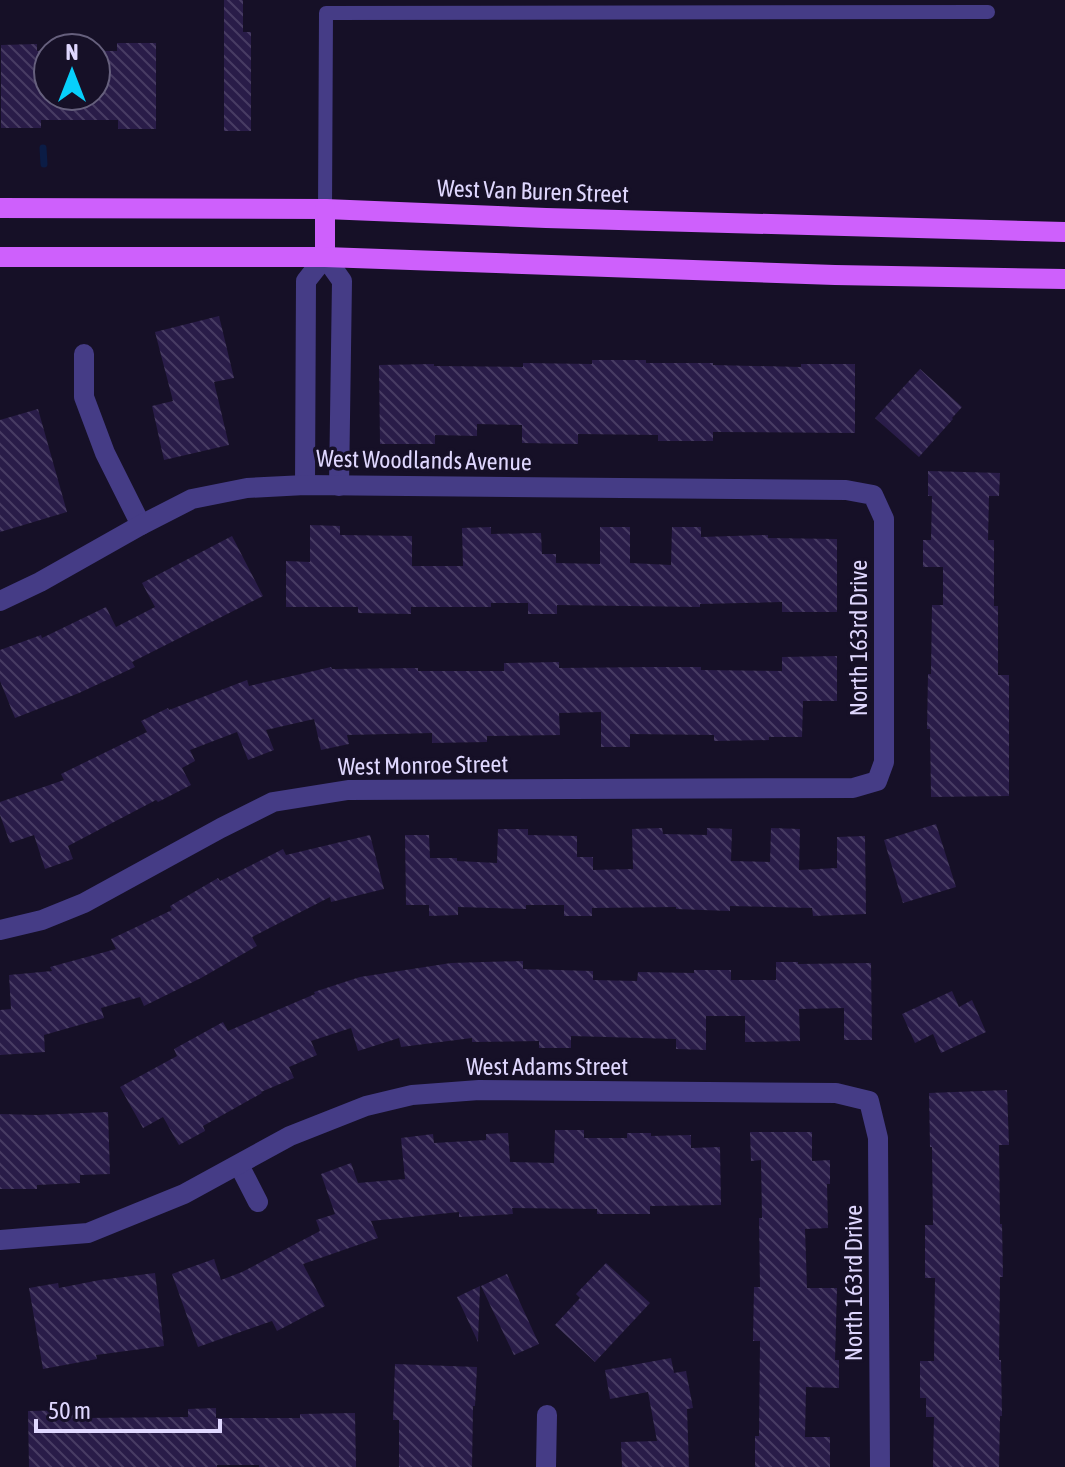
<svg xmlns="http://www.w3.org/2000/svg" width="1065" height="1467" viewBox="0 0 1065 1467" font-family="'Asap Condensed',sans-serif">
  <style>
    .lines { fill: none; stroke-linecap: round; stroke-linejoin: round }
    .stream { stroke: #0b1c45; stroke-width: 7 }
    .building { fill: url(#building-back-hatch) }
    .lane { stroke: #453c86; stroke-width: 14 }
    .street { stroke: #453c86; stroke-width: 20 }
    .primary { stroke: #ce60fc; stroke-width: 20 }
    .labels { text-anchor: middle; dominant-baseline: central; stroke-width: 7; stroke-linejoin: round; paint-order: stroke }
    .street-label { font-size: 24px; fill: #dfd7fe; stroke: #161027 }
  </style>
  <defs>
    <pattern id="building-back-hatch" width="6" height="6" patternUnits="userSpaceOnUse" patternTransform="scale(2)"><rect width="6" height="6" fill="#291c48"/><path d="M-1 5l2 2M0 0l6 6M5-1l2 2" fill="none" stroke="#483c63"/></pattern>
  </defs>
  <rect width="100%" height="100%" fill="#161027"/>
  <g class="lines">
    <polyline class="stream" points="43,148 44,164"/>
  </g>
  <g class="building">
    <polygon points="224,0 243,0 243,32 251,32 251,131 224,131"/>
    <polygon points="117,43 156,43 156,129 118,129 118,120 41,120 41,128 1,128 1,45 37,44 37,51 48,51 48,96 96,96 96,51 117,51"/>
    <polygon points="219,316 234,378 214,382 229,445 164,460 152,406 173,401 155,332"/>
    <polygon points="592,360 646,360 646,363 713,363 713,365 801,367 801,364 855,364 855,433 713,432 713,441 658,441 658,435 578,434 578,444 522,443 522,425 477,424 477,436 435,435 435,444 380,444 379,365 434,364 434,366 523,367 523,363 592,364"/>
    <polygon points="920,369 962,407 952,418 953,419 919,457 875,418"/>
    <polygon points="38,409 67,512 0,532 0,420"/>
    <polygon points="928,471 1000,473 999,496 989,496 988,540 994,540 994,606 998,606 998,675 1009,675 1009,796 931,797 930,729 927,729 928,674 931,674 932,605 943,605 943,567 923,567 923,540 931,540 932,496 928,496"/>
    <polygon points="310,525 340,526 340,535 412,536 412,566 463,566 462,528 491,527 491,534 541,533 542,554 556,554 556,563 600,564 600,527 630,527 630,563 671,565 672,527 701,527 701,537 768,535 768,538 837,539 837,612 782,612 782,602 700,604 700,607 557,605 557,614 528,614 528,603 491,603 491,607 411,607 411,614 358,613 358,607 286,607 286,561 310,562"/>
    <polygon points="232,536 263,596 132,662 135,667 79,693 15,718 0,681 0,650 41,635 42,638 106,607 116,627 155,607 142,583"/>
    <polygon points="837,656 837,701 803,701 802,737 769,737 769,740 714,741 714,735 630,734 630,747 601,747 601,712 559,713 560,735 487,736 487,742 432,743 432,733 347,735 349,744 321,750 314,719 266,730 274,750 248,760 237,732 190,750 195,761 182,768 191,785 158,802 156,800 68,846 73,859 45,869 34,835 10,843 0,815 0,802 64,780 61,774 147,732 141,721 168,708 169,710 247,680 249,686 331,667 332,669 418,668 418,671 504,671 504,663 559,662 559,668 652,667 701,667 701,670 782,671 782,657"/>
    <polygon points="936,824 956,887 903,903 884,840"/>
    <polygon points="662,828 663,834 707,835 707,828 732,829 731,861 770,862 771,828 800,829 799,870 837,868 837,837 865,836 866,914 813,916 812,908 730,906 730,911 676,909 676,907 592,908 592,916 564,916 564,905 526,905 526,909 458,907 458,915 429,916 429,905 406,905 405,835 429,835 430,858 457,858 457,861 497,863 498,829 528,829 528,835 577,836 577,857 593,857 593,870 633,869 632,829"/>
    <polygon points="370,835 384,889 331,902 330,897 252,937 257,946 201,978 144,1006 140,997 101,1008 104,1018 44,1035 45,1052 0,1055 0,1010 11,1009 9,975 52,971 50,967 116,949 111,939 172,910 170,906 218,878 220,881 283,849 286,855"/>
    <polygon points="523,961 523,969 593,971 593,980 637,981 638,972 694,973 694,970 731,970 731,980 776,980 776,962 798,962 798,964 871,963 872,1040 844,1040 844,1008 799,1009 800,1041 745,1042 745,1016 706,1016 706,1050 676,1049 676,1039 571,1036 571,1048 539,1048 539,1041 472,1042 472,1038 401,1047 399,1038 358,1051 351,1028 311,1041 317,1055 289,1067 294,1078 261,1092 262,1093 203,1126 205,1131 179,1145 163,1117 143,1128 120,1087 177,1056 174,1049 223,1022 228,1031 315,994 314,992 360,977 451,963"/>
    <polygon points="952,991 959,1007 972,1000 986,1032 941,1053 933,1034 915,1043 902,1014"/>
    <polygon points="1007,1090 1009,1145 999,1145 1000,1224 1002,1224 1003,1277 1000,1277 999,1360 1001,1360 1002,1416 1000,1416 999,1467 933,1467 934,1417 926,1417 926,1398 920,1398 920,1361 934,1361 935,1278 925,1278 925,1225 933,1225 932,1147 930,1147 929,1093"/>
    <polygon points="108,1112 110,1174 80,1175 80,1183 37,1185 37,1189 0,1189 0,1114 37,1115"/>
    <polygon points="555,1130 584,1130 584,1138 627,1138 627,1133 651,1133 651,1136 691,1135 691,1148 720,1147 721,1205 650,1206 650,1214 597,1214 597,1209 512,1208 513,1214 459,1217 459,1212 371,1221 378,1238 303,1264 325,1306 277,1331 272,1321 198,1347 172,1274 214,1259 221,1280 242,1272 320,1231 316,1220 335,1214 321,1174 351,1163 358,1183 405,1179 401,1138 433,1134 434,1143 486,1140 486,1134 508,1133 510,1162 554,1163"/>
    <polygon points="750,1132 812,1132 812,1161 830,1160 830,1184 827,1184 828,1228 805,1229 807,1288 837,1288 835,1360 839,1360 839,1388 806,1387 805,1437 830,1437 830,1467 755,1467 755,1436 759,1436 760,1341 753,1341 754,1287 760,1287 759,1218 762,1218 761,1160 751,1161"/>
    <polygon points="606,1263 650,1303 595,1362 555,1325 580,1298 576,1294"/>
    <polygon points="155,1273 164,1346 96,1355 97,1359 43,1369 29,1288 58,1283 59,1288 100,1280"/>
    <polygon points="507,1274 539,1344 514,1355 481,1286"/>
    <polygon points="480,1286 478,1342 457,1297"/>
    <polygon points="671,1358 674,1373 686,1371 693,1408 687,1409 689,1467 622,1467 621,1442 657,1441 648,1392 610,1399 605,1370"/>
    <polygon points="395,1364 477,1367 475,1406 473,1406 472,1467 399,1467 399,1420 393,1420"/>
    <polygon points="216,1408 216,1418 300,1418 300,1414 355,1413 356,1467 259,1467 259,1465 217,1465 217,1467 29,1467 28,1411 83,1410 84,1418 188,1417 188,1409"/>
  </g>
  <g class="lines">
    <polyline class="lane" points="325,209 326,13 988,12"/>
    <g class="street">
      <polyline points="84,354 84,397 105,453 141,525"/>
      <polyline points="305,485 306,281 325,257 342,281 339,486"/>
      <polyline points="0,601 40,582 141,525 192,499 247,488 305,485 846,490 873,495 884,519 884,762 877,781 853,788 348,790 273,802 221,828 84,903 42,920 0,930"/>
      <polyline points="239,1165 258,1202"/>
      <polyline points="0,1240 88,1233 184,1194 290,1136 366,1106 412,1095 479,1090 836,1093 869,1101 878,1138 880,1467"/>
      <polyline points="546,1467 547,1415"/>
    </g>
    <g class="primary">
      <polyline points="0,208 325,209 546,218 1065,232"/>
      <polyline points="325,209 325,257"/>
      <polyline points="0,257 325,257 835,275 1065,279"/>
    </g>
  </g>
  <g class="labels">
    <g class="street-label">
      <text transform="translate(533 191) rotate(2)">West Van Buren Street</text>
      <text transform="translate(424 460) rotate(1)">West Woodlands Avenue</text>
      <text transform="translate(858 638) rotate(-90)">North 163rd Drive</text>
      <text transform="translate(423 765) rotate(-1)">West Monroe Street</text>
      <text x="547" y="1066">West Adams Street</text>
      <text transform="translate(853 1283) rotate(-90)">North 163rd Drive</text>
    </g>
  </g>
  <g transform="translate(72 72)"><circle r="38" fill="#161027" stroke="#66607d" stroke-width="2"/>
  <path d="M0-6L14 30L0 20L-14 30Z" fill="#07cffb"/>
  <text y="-12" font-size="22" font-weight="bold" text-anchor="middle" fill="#dfd7fe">N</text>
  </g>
  <path d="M36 1419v12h184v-12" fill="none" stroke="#dfd7fe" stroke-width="4"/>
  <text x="48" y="1419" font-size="24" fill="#dfd7fe" stroke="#161027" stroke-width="6" paint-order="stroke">50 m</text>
</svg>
